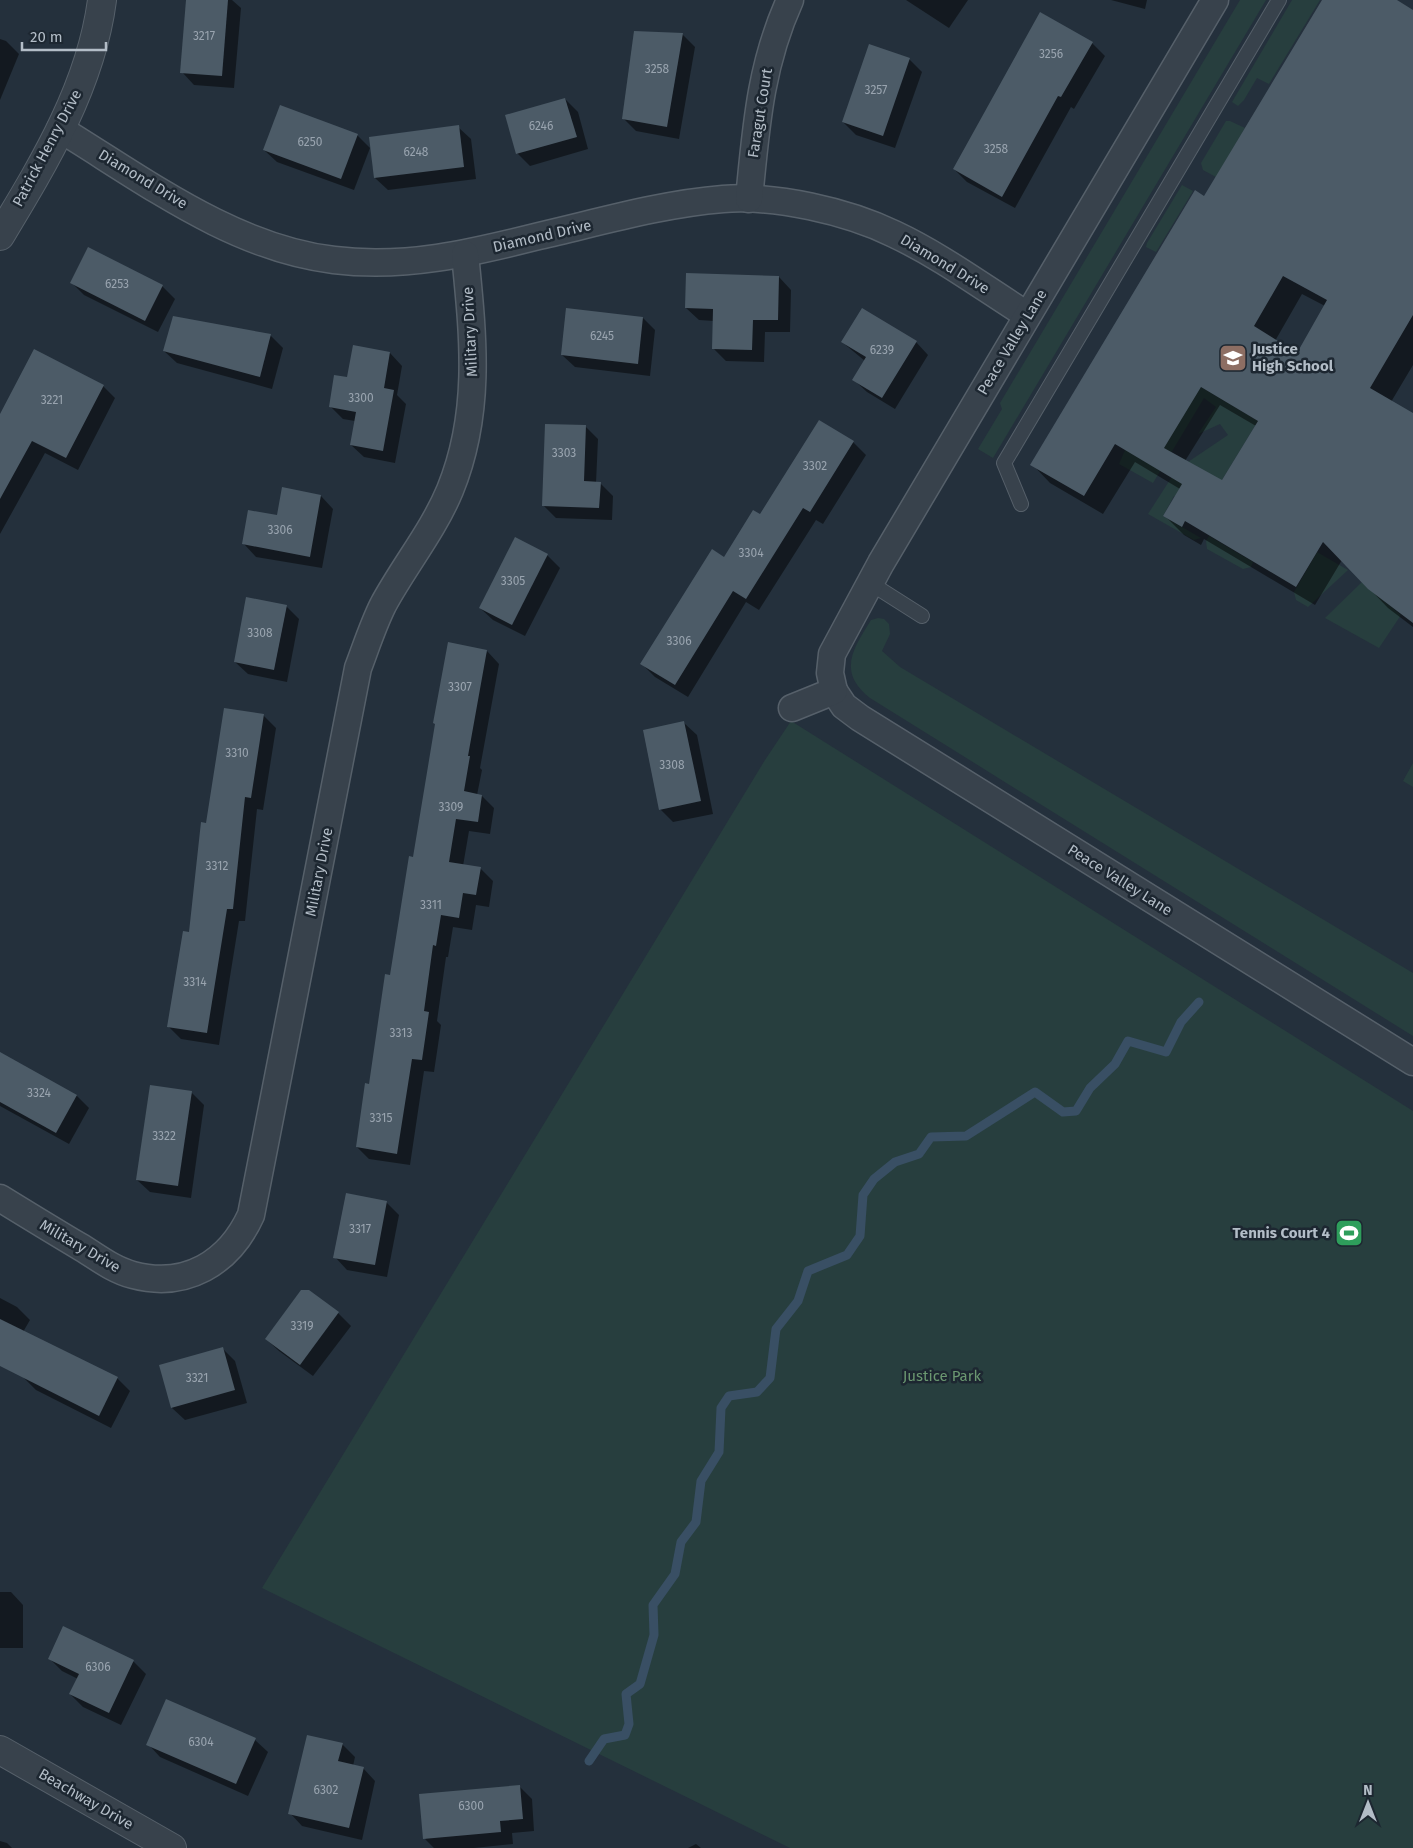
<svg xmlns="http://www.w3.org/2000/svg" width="1413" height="1848" viewBox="0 0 1413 1848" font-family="'Fira Sans',sans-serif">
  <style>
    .green { fill: #273e3e }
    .shadow { fill: #0007; fill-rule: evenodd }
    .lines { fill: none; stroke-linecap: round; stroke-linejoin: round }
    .stream { stroke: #394f64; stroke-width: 9 }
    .building { fill: #4c5b67; fill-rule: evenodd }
    .service-casing { stroke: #56606a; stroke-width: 16 }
    .minor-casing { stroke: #56606a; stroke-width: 29 }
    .tertiary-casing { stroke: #56606a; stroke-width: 30 }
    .service { stroke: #38424c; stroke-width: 14 }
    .minor { stroke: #38424c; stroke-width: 26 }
    .tertiary { stroke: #38424c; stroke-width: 28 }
    .labels { text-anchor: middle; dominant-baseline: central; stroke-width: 5; stroke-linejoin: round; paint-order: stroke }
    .number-label { font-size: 12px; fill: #99a4af }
    .street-label { font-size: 15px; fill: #b3bdc7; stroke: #1d2731 }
    .poi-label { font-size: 15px; font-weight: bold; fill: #b3bdc7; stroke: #1d2731; text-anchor: start }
    .park-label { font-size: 15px; fill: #6b9871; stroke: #1d2731 }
  </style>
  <rect width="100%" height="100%" fill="#24303c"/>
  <g class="green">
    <polygon points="1240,0 1266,0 993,458 978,449 1002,409 1000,403"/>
    <polygon points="1292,0 1320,0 1269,84 1257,78 1244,100 1238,106 1232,102"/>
    <polygon points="1226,121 1230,121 1245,128 1216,177 1203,170 1201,163"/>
    <polygon points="1182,185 1193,191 1156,252 1146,247 1147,243"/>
    <polygon points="1201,387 1258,421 1222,480 1180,499 1174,496 1163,516 1201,538 1194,540 1148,514 1184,458 1188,462 1228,435 1220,424 1198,434 1216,407 1204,398 1153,483 1119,464 1125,450"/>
    <polygon points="1209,536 1253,562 1251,567 1243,569 1207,549 1206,541"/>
    <polygon points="1317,552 1348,570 1308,607 1296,600 1294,592"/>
    <polygon points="1362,582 1401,615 1379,648 1325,618"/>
    <path d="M878 618 884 619 889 624 890 634 882 651 900 667 1413 973V1036L870 698C837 672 853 649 871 620Z"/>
    <polygon points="791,721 1413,1111 1413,1848 790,1848 262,1588 765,760"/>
    <polygon points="1413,763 1413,787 1403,781"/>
  </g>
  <g class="shadow">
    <polygon points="188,0 232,0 241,8 234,88 194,85 182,72"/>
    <polygon points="906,0 968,0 949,28"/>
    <polygon points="1111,0 1147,0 1145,9"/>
    <path d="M1323 0H1394L1413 11V365L1391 402 1413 415V627L1388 608 1342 560 1315 605 1204 539 1201 545 1184 535 1165 516 1180 489 1135 462 1103 514 1050 483 1032 464 1205 198ZM1302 294 1325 306 1298 354 1275 341ZM1220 405 1256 426 1223 482 1185 461Z"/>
    <polygon points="1041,13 1092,43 1105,56 1074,109 1071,107 1015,208 967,182 954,169"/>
    <polygon points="682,34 695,47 679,139 636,131 624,119"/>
    <polygon points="0,39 6,41 19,54 0,100"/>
    <polygon points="909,59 922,72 895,148 856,135 843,122"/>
    <polygon points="565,99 578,112 588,149 530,166 517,153"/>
    <polygon points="458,127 471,139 476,179 388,190 375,178"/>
    <polygon points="357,135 370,148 354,190 277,162 264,150"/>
    <polygon points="779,277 791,290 790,332 765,332 764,362 726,361 714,349 714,321 699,320 686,308"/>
    <polygon points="71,282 162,286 175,299 158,332 84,295"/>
    <polygon points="643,318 655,330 650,376 575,367 562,355"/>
    <polygon points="270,335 283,348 272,389 177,363 164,351"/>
    <polygon points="842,342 916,342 928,355 895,409 867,392 854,380 865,361"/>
    <polygon points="354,347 390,353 402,366 397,395 406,404 395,463 364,457 351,445 355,421 343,419 330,406 348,378"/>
    <polygon points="103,386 115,398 78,470 45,453 0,534 0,417"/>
    <polygon points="819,421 853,442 866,455 823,524 816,520 759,610 746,602 688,697 655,677 642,664 724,558 761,516"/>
    <polygon points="585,426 598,439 596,483 600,483 613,496 612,520 556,518 543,505"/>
    <polygon points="321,496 333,509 322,568 256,557 244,544"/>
    <polygon points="547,555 560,568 525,636 493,620 480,608"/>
    <polygon points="286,606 299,619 287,682 248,674 235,662"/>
    <polygon points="487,651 499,664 480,768 482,770 477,795 482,796 494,808 490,834 469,831 463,866 480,868 493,881 489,907 476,905 472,930 453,927 448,957 446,957 437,1021 441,1025 434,1072 424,1071 410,1165 369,1159 357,1147 414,858"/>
    <polygon points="263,715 276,728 263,810 257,809 245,921 239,921 219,1045 181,1039 168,1026 190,933 207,824"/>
    <polygon points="684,723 697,735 713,814 673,822 660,809"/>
    <polygon points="0,1054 77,1096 89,1108 69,1144 0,1106"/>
    <polygon points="192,1093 204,1105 191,1198 150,1192 137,1180"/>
    <polygon points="386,1202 399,1215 387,1277 347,1270 335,1257"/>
    <polygon points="0,1298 17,1307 30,1320 23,1332 117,1378 130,1391 111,1428 36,1390 23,1377 0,1348"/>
    <polygon points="338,1313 351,1326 313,1376 279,1351 266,1339"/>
    <polygon points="223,1349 235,1361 247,1403 185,1420 172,1408 160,1366"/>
    <polygon points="0,1592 11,1592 23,1605 23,1648 0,1648"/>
    <polygon points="64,1628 134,1662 146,1674 121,1725 83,1707 70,1694 78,1679 62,1671 49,1658"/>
    <polygon points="167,1701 255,1740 268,1752 248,1796 160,1757 148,1744"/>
    <polygon points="342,1744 355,1757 353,1766 363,1768 375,1781 362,1840 302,1826 290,1813"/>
    <polygon points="519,1786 532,1799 534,1831 512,1833 513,1844 474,1848 434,1848 425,1839"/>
    <polygon points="0,1841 7,1843 12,1848 0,1848"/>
    <polygon points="696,1844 701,1848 688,1848"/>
  </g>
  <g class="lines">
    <polyline class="stream" points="589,1761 604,1739 625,1735 629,1724 626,1694 640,1684 654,1635 653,1605 675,1574 681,1542 696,1522 701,1481 719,1452 721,1408 729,1396 757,1392 770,1378 776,1329 798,1301 808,1271 847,1255 860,1236 863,1195 874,1179 895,1162 919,1154 931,1137 966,1136 1035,1092 1063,1112 1076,1111 1090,1088 1115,1064 1128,1041 1166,1052 1181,1022 1199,1002"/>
  </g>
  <g class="building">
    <polygon points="186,0 228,0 222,76 180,73"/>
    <path d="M1322 0H1397L1413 10V315L1370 388 1413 413V623L1368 589 1323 542 1296 587 1185 521 1182 527 1163 516 1182 484 1115 444 1084 496 1030 465 1195 190 1204 196ZM1283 276 1327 300 1297 353 1254 326ZM1201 387 1258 421 1222 480 1164 448Z"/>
    <polygon points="1040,12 1093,42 1061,97 1058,96 1002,197 953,169"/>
    <polygon points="634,31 683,33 667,127 622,119"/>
    <polygon points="869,44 910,58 883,136 842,122"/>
    <polygon points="565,98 577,137 516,154 505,115"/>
    <polygon points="280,105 358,134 341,179 263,150"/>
    <polygon points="459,125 464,167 374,178 369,137"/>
    <polygon points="88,247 163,285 145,321 70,283"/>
    <polygon points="686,273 779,276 778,320 753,320 752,350 712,349 713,309 685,308"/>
    <polygon points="566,308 643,317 638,364 561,355"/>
    <polygon points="862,308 917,341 882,398 852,380 866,357 841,342"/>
    <polygon points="173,316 271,334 260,377 163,351"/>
    <polygon points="353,345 390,352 384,388 394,390 383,451 350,445 356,412 329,407 334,375 347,377"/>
    <polygon points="34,349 104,385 66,458 32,441 0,499 0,414"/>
    <polygon points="819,420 854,441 810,512 803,508 746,599 733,591 675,685 640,664 712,549 724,557 753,510 760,514"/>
    <polygon points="545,424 586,425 584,481 601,482 599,508 542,506"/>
    <polygon points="282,487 321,495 310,557 242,544 248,510 277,515"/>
    <polygon points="515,537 548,554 512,625 479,608"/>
    <polygon points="246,597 287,605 274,670 234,662"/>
    <polygon points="448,642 487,650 468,756 470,756 464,791 482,795 478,822 456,819 449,862 481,867 476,895 463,893 459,918 441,915 436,946 433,945 424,1011 429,1012 422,1060 412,1059 397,1154 356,1147 365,1083 369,1084 385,974 390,975 409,856 413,857 435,724 433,723"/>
    <polygon points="224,708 264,714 251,798 245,797 233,909 227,909 207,1033 167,1027 183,931 189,932 201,822 206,823"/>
    <polygon points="684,721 701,801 659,810 643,730"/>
    <polygon points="0,1052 77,1095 56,1133 0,1102"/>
    <polygon points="150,1085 192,1091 178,1186 136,1180"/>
    <polygon points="346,1193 387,1201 375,1265 333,1258"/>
    <polygon points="301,1290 309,1290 339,1312 300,1365 265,1339"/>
    <polygon points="0,1319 118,1377 99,1416 0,1366"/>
    <polygon points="223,1347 235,1390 171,1408 159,1365"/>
    <polygon points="63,1626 134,1660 109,1713 69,1694 79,1674 48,1659"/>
    <polygon points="166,1699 256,1738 236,1784 146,1745"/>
    <polygon points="307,1735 343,1743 338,1761 364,1767 349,1828 288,1814"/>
    <polygon points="520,1785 523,1819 500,1821 501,1832 423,1839 419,1794"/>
  </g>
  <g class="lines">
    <defs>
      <g id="service">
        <polyline points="1021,504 1004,463 1279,0"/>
        <polyline points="870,583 922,616"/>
      </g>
      <g id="minor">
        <path d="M60 129C145 181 233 248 334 260 405 269 471 253 539 236 600 222 661 204 723 199 775 195 847 211 894 234 941 256 984 288 1027 315"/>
        <path d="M749 199C756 128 760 66 790 0"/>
        <polyline points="834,691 844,706 860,718 1413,1062"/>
        <polyline points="792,708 834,691 830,673 832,654 881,563 1215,0"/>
        <path d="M0 1198C26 1214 52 1230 79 1246 96 1256 113 1270 133 1275 186 1289 229 1263 251 1215L358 668C366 647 373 625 383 605 404 566 433 531 450 490 482 412 473 335 465 254"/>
      </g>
      <g id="tertiary">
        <path d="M0 236C44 163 91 86 102 0"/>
        <polyline points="0,1750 172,1848"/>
      </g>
    </defs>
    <use href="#service" class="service-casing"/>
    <use href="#minor" class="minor-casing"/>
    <use href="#tertiary" class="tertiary-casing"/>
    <use href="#service" class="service"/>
    <use href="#minor" class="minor"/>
    <use href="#tertiary" class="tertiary"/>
  </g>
  <defs>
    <symbol id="school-square" viewBox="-11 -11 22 22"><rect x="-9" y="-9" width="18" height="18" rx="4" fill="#8d6e63" stroke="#1d2731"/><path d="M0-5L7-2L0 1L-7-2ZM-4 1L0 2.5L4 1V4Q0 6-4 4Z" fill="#fff"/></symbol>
    <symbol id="stadium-square" viewBox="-11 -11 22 22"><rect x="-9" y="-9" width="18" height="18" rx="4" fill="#2e9e5b" stroke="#1d2731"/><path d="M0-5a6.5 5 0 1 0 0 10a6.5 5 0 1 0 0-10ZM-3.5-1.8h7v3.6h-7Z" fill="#fff"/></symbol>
  </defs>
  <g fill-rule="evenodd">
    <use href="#school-square" x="1217" y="342" width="32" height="32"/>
    <use href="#stadium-square" x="1333" y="1217" width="32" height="32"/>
  </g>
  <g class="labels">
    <g class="number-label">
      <text x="204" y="36">3217</text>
      <text x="1051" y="54">3256</text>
      <text x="657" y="69">3258</text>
      <text x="876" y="90">3257</text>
      <text x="541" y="126">6246</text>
      <text x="310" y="142">6250</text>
      <text x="996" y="149">3258</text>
      <text x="416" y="152">6248</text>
      <text x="117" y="284">6253</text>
      <text x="602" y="336">6245</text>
      <text x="882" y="350">6239</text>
      <text x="361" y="398">3300</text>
      <text x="52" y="400">3221</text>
      <text x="564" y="453">3303</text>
      <text x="815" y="466">3302</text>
      <text x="280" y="530">3306</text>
      <text x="751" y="553">3304</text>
      <text x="513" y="581">3305</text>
      <text x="260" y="633">3308</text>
      <text x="679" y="641">3306</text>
      <text x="460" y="687">3307</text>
      <text x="237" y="753">3310</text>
      <text x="672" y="765">3308</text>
      <text x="451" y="807">3309</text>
      <text x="217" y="866">3312</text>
      <text x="431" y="905">3311</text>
      <text x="195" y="982">3314</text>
      <text x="401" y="1033">3313</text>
      <text x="39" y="1093">3324</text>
      <text x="381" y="1118">3315</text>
      <text x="164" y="1136">3322</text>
      <text x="360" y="1229">3317</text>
      <text x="302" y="1326">3319</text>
      <text x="197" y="1378">3321</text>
      <text x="98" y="1667">6306</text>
      <text x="201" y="1742">6304</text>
      <text x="326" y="1790">6302</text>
      <text x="471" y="1806">6300</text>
    </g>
    <g class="street-label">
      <text transform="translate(760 113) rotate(-81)">Faragut Court</text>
      <text transform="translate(47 148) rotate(-62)">Patrick Henry Drive</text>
      <text transform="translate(143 179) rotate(31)">Diamond Drive</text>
      <text transform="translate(542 236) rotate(-13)">Diamond Drive</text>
      <text transform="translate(945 264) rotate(31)">Diamond Drive</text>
      <text transform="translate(470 332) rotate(-93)">Military Drive</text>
      <text transform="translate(1012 342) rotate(-59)">Peace Valley Lane</text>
      <text transform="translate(319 872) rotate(-79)">Military Drive</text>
      <text transform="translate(1120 880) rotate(32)">Peace Valley Lane</text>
      <text transform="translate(80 1246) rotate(30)">Military Drive</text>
      <text transform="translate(86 1799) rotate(30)">Beachway Drive</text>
    </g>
    <g class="poi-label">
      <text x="1252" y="349">Justice<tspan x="1252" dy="17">High School</tspan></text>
      <text x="1330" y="1233" text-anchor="end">Tennis Court 4</text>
    </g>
    <g class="park-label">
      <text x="942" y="1376">Justice Park</text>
    </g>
  </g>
  <g transform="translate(1368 1803)" stroke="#1d2731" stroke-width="4" paint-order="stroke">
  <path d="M0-4L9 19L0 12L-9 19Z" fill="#b3bdc7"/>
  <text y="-8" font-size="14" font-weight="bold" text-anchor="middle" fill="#b3bdc7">N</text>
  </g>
  <path d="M22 42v8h84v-8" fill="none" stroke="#b3bdc7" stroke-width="2.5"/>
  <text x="30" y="42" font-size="15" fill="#b3bdc7" stroke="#1d2731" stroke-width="4" paint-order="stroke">20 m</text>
</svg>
